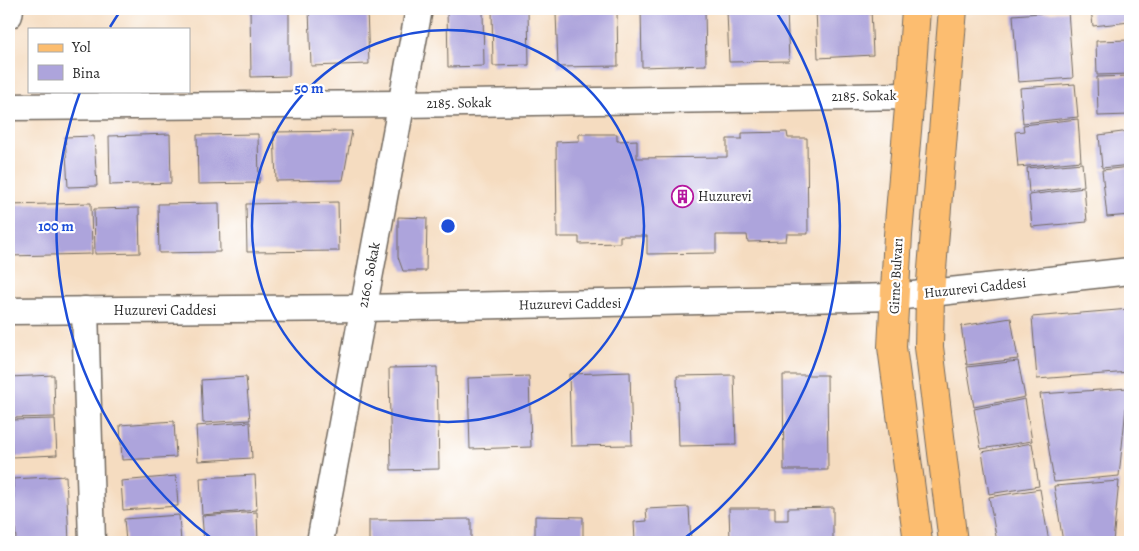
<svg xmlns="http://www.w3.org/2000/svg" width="1139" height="551" viewBox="0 0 1139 551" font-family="Alegreya,serif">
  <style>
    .building { fill: #ada4dc }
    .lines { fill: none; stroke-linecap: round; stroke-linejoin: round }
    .minor-casing { stroke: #72695f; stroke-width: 29 }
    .major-casing { stroke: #72695f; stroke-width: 30 }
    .minor { stroke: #fff; stroke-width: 26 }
    .major { stroke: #fcbd6f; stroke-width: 28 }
    .ring { fill: none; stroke: #1d4ed8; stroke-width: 2.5 }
    .labels { text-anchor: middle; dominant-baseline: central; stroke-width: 4.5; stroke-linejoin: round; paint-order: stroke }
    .street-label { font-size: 14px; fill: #2b2b2b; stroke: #fff }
    .poi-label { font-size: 14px; fill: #2b2b2b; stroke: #fff; text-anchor: start }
    .centre { fill: #1d4ed8; stroke: #fff; stroke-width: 2.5 }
    .ring-label { font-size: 15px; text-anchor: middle; font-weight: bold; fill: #1d4ed8; stroke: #fff; stroke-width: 4.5; stroke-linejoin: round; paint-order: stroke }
  </style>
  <rect width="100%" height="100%" fill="#fff"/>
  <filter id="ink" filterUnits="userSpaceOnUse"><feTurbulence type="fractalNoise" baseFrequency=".02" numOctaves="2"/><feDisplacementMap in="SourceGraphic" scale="10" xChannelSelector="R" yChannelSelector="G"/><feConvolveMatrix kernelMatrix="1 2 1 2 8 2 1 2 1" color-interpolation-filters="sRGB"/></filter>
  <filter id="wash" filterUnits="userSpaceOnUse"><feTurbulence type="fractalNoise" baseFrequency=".0096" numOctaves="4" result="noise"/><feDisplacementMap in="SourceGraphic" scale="20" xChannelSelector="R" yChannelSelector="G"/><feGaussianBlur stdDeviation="1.12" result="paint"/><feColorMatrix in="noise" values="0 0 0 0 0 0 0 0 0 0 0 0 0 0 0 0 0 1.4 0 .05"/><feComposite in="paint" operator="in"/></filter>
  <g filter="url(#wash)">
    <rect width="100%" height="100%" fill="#f5dcc0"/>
    <g id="blocks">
      <g class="building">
        <polygon points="250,9 289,9 289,76 251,77"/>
        <polygon points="309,9 367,9 369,64 311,66"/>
        <polygon points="447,9 483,9 484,66 448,67"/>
        <polygon points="492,9 528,9 529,65 493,66"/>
        <polygon points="641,9 705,9 706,65 642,67"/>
        <polygon points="816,9 871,9 873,55 818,58"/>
        <polygon points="1091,9 1130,9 1130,22 1093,26"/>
        <polygon points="787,10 789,61 729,62 727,11"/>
        <polygon points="617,11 618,66 558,67 556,13"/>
        <polygon points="1068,11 1073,78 1018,82 1013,15"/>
        <polygon points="1130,40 1130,74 1097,75 1096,41"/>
        <polygon points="1130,76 1130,115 1098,116 1097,77"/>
        <polygon points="1075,84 1078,117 1023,123 1020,88"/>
        <polygon points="1078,119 1081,161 1018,167 1015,132 1024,131 1023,125"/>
        <polygon points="352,131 343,180 276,181 274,132"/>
        <polygon points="1130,131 1130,165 1102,168 1099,135"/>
        <polygon points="787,132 788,138 807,138 808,234 787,234 786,241 748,242 747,235 716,235 716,253 647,254 647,236 620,236 620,243 579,244 579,237 557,237 556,142 579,141 579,134 617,134 617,141 637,140 637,158 727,157 727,139 742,139 742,133"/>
        <polygon points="170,134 171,183 110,185 109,136"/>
        <polygon points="258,134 259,183 198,184 197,135"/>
        <polygon points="94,136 97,186 68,187 65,137"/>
        <polygon points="1082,163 1084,186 1029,193 1027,168"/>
        <polygon points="1130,167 1130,215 1107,217 1102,170"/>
        <polygon points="1084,188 1087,222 1032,227 1029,195"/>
        <polygon points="338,202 339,251 247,252 246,204"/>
        <polygon points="91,203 92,254 9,256 9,205"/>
        <polygon points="219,203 220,252 159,253 158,204"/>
        <polygon points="139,208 140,253 95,254 94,209"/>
        <polygon points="398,217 427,218 426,271 403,271 398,257"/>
        <polygon points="1130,309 1130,372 1037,379 1032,317"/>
        <polygon points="1011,318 1018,359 967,365 961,326"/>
        <polygon points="1018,361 1025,397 974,407 967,367"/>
        <polygon points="437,367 439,469 391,470 389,368"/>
        <polygon points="630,372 632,445 571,446 569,374"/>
        <polygon points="54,375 55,417 11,418 9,377"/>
        <polygon points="734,375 736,445 679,446 677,376"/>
        <polygon points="783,375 827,375 828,470 784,470"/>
        <polygon points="529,376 531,447 470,449 468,378"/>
        <polygon points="246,377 250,420 203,423 201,380"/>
        <polygon points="1128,388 1119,476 1054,482 1040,394"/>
        <polygon points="1025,399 1032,441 981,449 974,409"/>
        <polygon points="55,419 57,455 12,457 11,420"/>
        <polygon points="174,421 176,457 122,460 120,425"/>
        <polygon points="250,422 252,458 198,461 196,426"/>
        <polygon points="1032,443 1039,486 989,494 982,452"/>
        <polygon points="255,475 257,510 202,515 200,478"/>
        <polygon points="66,476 69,542 16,542 13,479"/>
        <polygon points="176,476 178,506 123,510 121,481"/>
        <polygon points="1119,481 1113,542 1063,542 1054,486"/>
        <polygon points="1040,489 1049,542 997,542 989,497"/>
        <polygon points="689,507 691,542 635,542 634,522 647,521 646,509"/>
        <polygon points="833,507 833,542 730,542 729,508 775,508 775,520 788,520 788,508"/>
        <polygon points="257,512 258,542 204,542 202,516"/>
        <polygon points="179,515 181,542 126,542 124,519"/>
        <polygon points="535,516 583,517 583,542 535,542"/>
        <polygon points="471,519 471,542 369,542 369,520"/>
      </g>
    </g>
  </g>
  <g filter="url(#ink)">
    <use href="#blocks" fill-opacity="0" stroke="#72695f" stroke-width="1"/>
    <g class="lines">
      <defs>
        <g id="minor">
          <polyline points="9,15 10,9"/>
          <polyline points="9,107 401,104 910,96"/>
          <polyline points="85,310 92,542"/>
          <polyline points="9,311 363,308 895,297 1130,271"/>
          <polyline points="320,542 419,9"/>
        </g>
        <g id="major">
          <polyline points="916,9 910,96 898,235 892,347 918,542"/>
          <polyline points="953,9 930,294 929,347 953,542"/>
        </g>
      </defs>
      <use href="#minor" class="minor-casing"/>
      <use href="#major" class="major-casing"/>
      <use href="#minor" class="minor"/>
      <use href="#major" class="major"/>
    </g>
  </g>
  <g class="ring">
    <circle cx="448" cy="226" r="196"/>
    <path d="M215 541A392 392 0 0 1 80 92M110 27A392 392 0 0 1 121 10M775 10A392 392 0 0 1 681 541"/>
  </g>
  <defs>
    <symbol id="building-ring" viewBox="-11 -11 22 22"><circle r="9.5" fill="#fff" stroke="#b5179e" stroke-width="1.5"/><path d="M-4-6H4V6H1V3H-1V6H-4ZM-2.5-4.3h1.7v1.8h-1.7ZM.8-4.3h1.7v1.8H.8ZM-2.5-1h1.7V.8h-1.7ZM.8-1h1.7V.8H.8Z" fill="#b5179e"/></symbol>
  </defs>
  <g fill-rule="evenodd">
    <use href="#building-ring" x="670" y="184" width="25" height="25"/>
  </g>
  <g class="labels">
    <g class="street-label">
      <text transform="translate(864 96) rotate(-1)">2185. Sokak</text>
      <text transform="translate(459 103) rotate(-1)">2185. Sokak</text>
      <text transform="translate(369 275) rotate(-79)">2160. Sokak</text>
      <text transform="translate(896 276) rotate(-87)">Girne Bulvarı</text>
      <text transform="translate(975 288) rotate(-6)">Huzurevi Caddesi</text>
      <text transform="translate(570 304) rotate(-1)">Huzurevi Caddesi</text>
      <text x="165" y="310">Huzurevi Caddesi</text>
    </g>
    <g class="poi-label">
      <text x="698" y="196">Huzurevi</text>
    </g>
  </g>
  <circle cx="448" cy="226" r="8" class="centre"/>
  <g class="ring-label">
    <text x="309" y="93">50 m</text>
    <text x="56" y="231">100 m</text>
  </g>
  <rect width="1139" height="551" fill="none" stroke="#fff" stroke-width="30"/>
  <rect x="28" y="28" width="162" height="65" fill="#ffffff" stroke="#aaaaaa"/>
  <rect x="38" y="44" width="25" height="8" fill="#fcbd6f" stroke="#aaaaaa"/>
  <text x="72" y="52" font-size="15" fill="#2b2b2b">Yol</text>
  <rect x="38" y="65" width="25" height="15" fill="#ada4dc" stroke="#aaaaaa"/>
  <text x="72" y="78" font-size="15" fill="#2b2b2b">Bina</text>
</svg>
